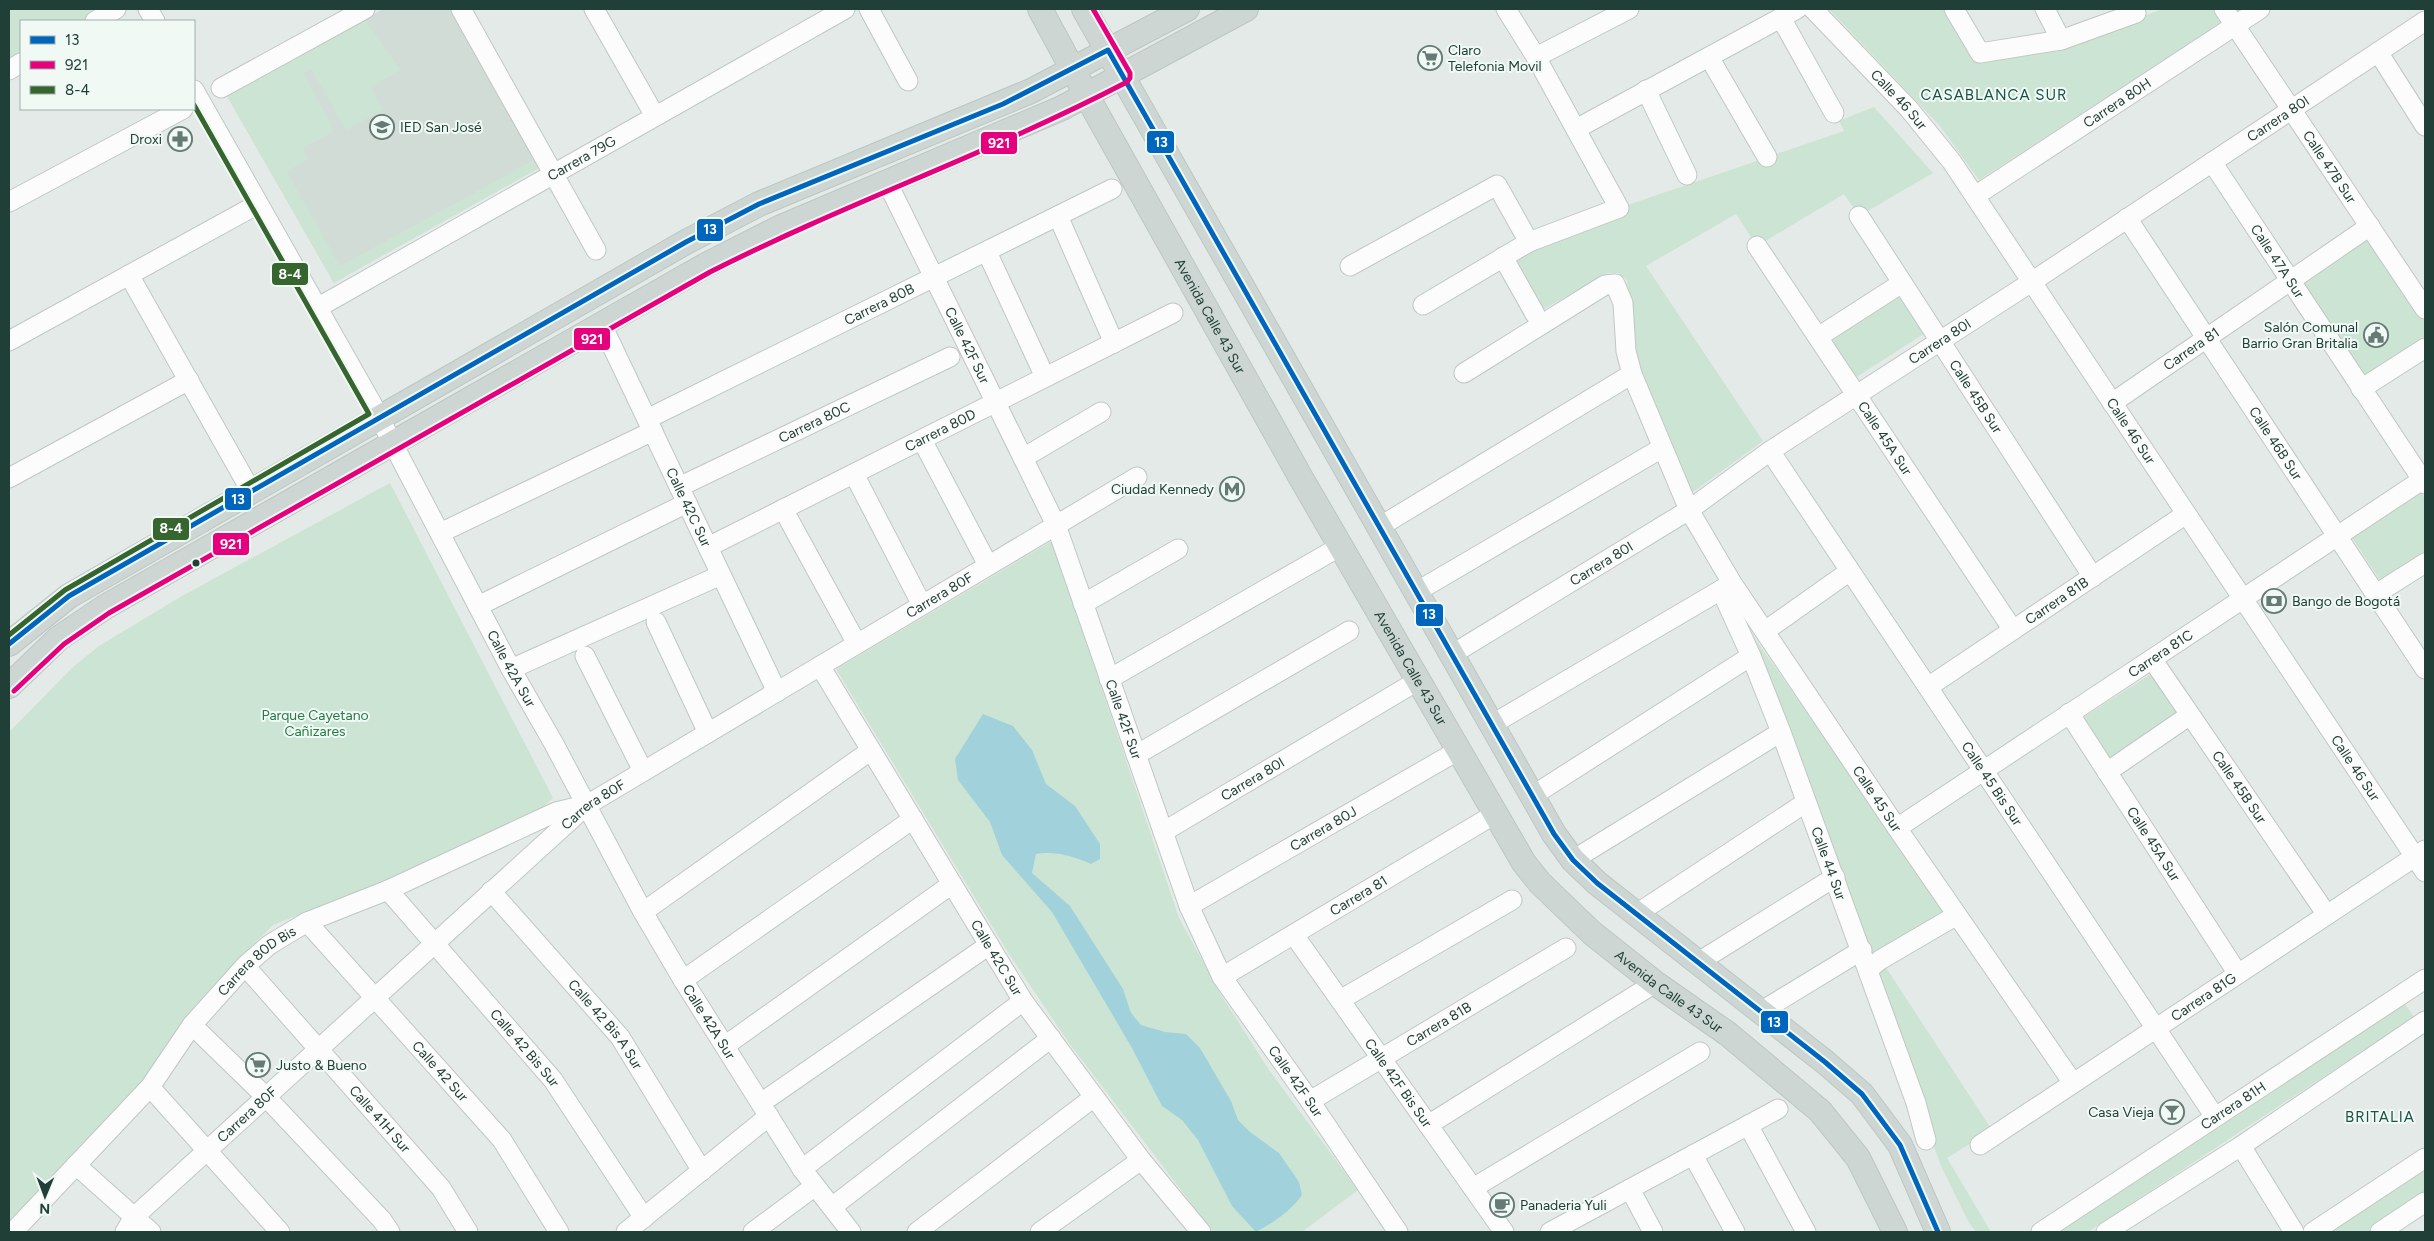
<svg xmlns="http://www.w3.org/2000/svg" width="2434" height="1241" viewBox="0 0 2434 1241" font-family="Figtree,sans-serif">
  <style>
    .built { fill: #d1dcd7 }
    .green { fill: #cce4d3 }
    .water { fill: #a1d2db }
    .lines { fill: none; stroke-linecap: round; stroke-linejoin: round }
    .minor-casing { stroke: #c1c7c4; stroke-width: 21 }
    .major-casing { stroke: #bcc6c3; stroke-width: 26 }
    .minor { stroke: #fbfcfb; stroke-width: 19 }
    .major { stroke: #cdd6d3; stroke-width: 24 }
    .bus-1-casing { stroke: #f1f9f5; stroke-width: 9 }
    .bus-2-casing { stroke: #f1f9f5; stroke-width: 9 }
    .bus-3-casing { stroke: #f1f9f5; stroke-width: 9 }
    .bus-1 { stroke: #0065bd; stroke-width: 5 }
    .bus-2 { stroke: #e5007d; stroke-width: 5 }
    .bus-3 { stroke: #36652f; stroke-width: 5 }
    .bus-dot { fill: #203f37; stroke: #f1f9f5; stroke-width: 2 }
    .labels { text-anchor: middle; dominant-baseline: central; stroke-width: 4; stroke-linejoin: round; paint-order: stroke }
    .poi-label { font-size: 14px; fill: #203f37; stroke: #f1f9f5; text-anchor: start }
    .street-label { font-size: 14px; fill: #203f37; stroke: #f1f9f5 }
    .park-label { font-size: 14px; fill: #277948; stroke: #f1f9f5 }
    .neighbourhood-label { font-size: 15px; letter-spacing: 1px; fill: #1a5246; stroke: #f1f9f5 }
    .line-badge { stroke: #f1f9f5; stroke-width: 2 }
    .badge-label { font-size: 14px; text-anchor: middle; font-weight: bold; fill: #fff }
  </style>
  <rect width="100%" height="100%" fill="#e4eae7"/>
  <polygon class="built" points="383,9 452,9 536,159 334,283 227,96"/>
  <g class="green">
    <polygon points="9,9 105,9 82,21 21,21 21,54 9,61"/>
    <polygon points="1829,9 1943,9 1976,63 2067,44 2163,9 2242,9 1979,180 1940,126"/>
    <polygon points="364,19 401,70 371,87 383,110 346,130 311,69 303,73 335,131 303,148 308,159 287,172 340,266 536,159 541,167 334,283 227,96"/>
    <polygon points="1874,107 1933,173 1859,216 1844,194 1757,246 1736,214 1646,266 1763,441 1690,494 1635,357 1627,280 1618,273 1608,273 1535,314 1508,266 1532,246 1619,208 1844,131 1839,121"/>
    <polygon points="2367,234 2425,319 2425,337 2363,379 2296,281"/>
    <polygon points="1897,290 1925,333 1855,378 1827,335"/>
    <polygon points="390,483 553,798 535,815 413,875 327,904 273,925 241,957 125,1105 9,1224 9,732 73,667 99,646 182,596"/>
    <polygon points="2420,491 2425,498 2425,554 2381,582 2351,536"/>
    <polygon points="1052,541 1179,918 1221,995 1269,1070 1358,1190 1302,1232 1213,1232 1069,1043 1009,954 836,669"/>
    <polygon points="1721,590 1951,919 1881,960 1992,1130 1947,1158 1991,1232 1976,1232 1968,1221 1942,1168"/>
    <polygon points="2154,672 2182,714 2109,762 2081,719"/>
    <polygon points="2404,1003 2414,1017 2088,1232 2056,1232"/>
    <polygon points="2425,1169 2425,1194 2368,1232 2329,1232"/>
  </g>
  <path class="water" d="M983 714 1013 726 1032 750 1046 784 1075 806 1100 844V859L1091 864C1072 856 1056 851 1036 854L1032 873 1070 906 1123 989 1131 1013 1141 1025 1165 1032 1186 1034 1200 1048 1231 1101 1238 1120 1250 1132 1279 1153 1299 1182 1302 1195C1290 1212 1274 1222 1256 1232L1232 1206 1198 1140 1182 1120 1162 1106 1132 1048 1052 912 1002 855 990 822 958 780 955 759Z"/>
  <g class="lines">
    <defs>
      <g id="minor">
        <polyline points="148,9 155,21"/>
        <polyline points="461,9 596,250"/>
        <polyline points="594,9 655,116"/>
        <polyline points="869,9 908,81"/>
        <path id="s1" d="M1813 9 1909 109 1952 162 2425 872"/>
        <polyline points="1954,9 1980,53 2061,40 2136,13 2134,9"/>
        <polyline points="2045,9 2061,40"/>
        <path id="s2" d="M2224 9 2425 309"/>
        <polyline points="1781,18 1834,113"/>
        <polyline points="95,21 116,9"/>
        <polyline points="2378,52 2425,126"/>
        <polyline points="1536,57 1629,9"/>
        <polyline points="1709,57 1767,157"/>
        <polyline points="9,70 21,63"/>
        <polyline points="221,88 365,9"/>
        <path id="s3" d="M194 90 371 402 511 669 554 744 643 912 683 980 802 1169 851 1232"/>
        <polyline points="1646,90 1687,175"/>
        <polyline points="1576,129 1797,9"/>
        <path id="s4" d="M2212 162 2425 484"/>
        <path id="s5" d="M887 182 1056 525 1189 906 1222 977 1310 1101 1398 1232"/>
        <path id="s6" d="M1975 196 2260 9"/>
        <polyline points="9,202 183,109"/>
        <polyline points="1058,216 1114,343"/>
        <path id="s7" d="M1859 216 2093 577"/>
        <path id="s8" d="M2127 218 2425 669"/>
        <path id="s9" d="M1757 246 2013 630"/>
        <polyline points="987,252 1045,377"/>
        <polyline points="1503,257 1535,314"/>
        <polyline points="1350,266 1497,185 1529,242"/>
        <polyline points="129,275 251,491"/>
        <polyline points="1423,305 1529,242 1619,208 1536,57 1506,9"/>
        <path id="s10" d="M317 308 845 9"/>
        <path id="s11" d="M601 323 777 692"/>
        <polyline points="1818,337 1902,283"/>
        <polyline points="9,341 258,204"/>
        <path id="s12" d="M1464 373 1605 285 1615 284 1623 303 1626 351 1632 374 1689 510 1732 583 1897 828 2073 1083"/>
        <polyline points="2361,389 2425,348"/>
        <path id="s13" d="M2112 403 2370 226"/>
        <path id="s14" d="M647 419 1112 189"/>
        <polyline points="922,440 988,565"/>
        <path id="s15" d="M1770 451 2215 1117"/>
        <polyline points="1023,458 1101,412"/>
        <polyline points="854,474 922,605"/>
        <polyline points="9,478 189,380"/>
        <path id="s16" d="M679 487 950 357"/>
        <polyline points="783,509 857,644"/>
        <polyline points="1379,527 1632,374"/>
        <polyline points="440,533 653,431"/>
        <path id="s17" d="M708 547 1173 313"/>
        <path id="s18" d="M1721 590 1751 656 1781 732 1916 1103 1926 1140"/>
        <polyline points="1416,592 1662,448"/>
        <polyline points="2376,594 2425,563"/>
        <polyline points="1083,604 1178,549"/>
        <polyline points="478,606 687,503"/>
        <polyline points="656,622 708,733"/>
        <polyline points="1765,631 1850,571"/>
        <path id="s19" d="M1451 655 1689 510 1770 451 2033 281 2425 21"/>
        <polyline points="585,656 643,771"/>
        <path id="s20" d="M2152 659 2327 915"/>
        <path id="s21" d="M820 666 1023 1001 1141 1160 1201 1232"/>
        <polyline points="511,669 721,575"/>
        <polyline points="1109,679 1341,546"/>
        <path id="s22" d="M1928 687 2186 514"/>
        <path id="s23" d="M2069 713 2238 974"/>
        <polyline points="1491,725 1731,584"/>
        <polyline points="1136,755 1349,631"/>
        <polyline points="2107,772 2190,715"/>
        <polyline points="1532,796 1751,656"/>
        <path id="s24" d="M1897 828 2425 478"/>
        <path id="s25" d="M1163 832 1419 680"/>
        <polyline points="1573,860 1781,732"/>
        <path id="s26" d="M388 890 553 1080 644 1218"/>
        <path id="s27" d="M491 891 620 1037 702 1171"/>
        <path id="s28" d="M1189 906 1459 750"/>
        <polyline points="643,912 870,751"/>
        <polyline points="1635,915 1805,803"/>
        <path id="s29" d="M307 922 502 1140 559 1232"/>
        <path id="s30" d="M1294 935 1504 1232"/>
        <polyline points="1697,963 1835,877"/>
        <path id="s31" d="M245 966 441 1188 468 1232"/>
        <polyline points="1869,969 1880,960 1957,915"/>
        <path id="s32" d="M1222 977 1495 814"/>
        <polyline points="683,980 913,819"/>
        <polyline points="1340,1000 1512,900"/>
        <polyline points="1760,1012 1862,950"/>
        <polyline points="192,1025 266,1097 382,1220 390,1232"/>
        <polyline points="726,1045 952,884"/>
        <polyline points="150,1087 280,1232"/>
        <path id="s33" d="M1310 1101 1566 948"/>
        <polyline points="761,1103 989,945"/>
        <polyline points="1428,1125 1655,983"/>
        <polyline points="1748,1125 1806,1232"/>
        <path id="s34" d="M1980 1145 2425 850"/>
        <polyline points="2241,1146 2294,1232"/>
        <polyline points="1693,1155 1735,1232"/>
        <polyline points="76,1165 151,1232"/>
        <polyline points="802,1169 1023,1001"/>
        <polyline points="1473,1188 1700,1052"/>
        <polyline points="1630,1189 1653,1232"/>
        <polyline points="832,1207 1051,1038"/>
        <path id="s35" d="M13 1232 150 1087 192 1025 245 966 269 945 307 922 388 890 556 812 585 805"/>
        <path id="s36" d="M125 1232 134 1217 587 805 1137 477"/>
        <polyline points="626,1232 769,1116"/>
        <polyline points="753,1232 815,1186"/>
        <polyline points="917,1232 1094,1097"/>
        <polyline points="1040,1232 1141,1160"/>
        <polyline points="1550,1232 1778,1109"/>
        <path id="s37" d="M2041 1232 2425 979"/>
        <polyline points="2106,1232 2241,1146 2425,1021"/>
        <polyline points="2313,1232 2425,1158"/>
        <polyline points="2380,1232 2425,1202"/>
      </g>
      <g id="major">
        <path id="s38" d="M1040 9 1093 107 1301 478 1524 863 1540 883 1592 933 1655 983 1728 1034 1820 1111 1858 1158 1895 1232"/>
        <polyline points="1084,9 1554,834 1573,860 1597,883 1825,1062 1862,1094 1900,1145 1938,1232"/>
        <polyline points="9,644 69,596 686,242 759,204 1031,91 1187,9"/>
        <polyline points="9,686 59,638 105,607 706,265 779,228 1062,108 1246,9"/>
      </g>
    </defs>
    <use href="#minor" class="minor-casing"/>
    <use href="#major" class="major-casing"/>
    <use href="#minor" class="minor"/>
    <use href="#major" class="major"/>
    <defs>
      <polyline id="bus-1" points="9,644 69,596 686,242 759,204 1003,104 1108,50 1554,834 1573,860 1597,883 1825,1062 1862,1094 1900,1145 1938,1232"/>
      <path id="bus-2" d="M14 691 64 644 109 613 710 272C846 203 991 153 1127 82L1130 78V73L1093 9"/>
      <polyline id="bus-3" points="9,635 65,590 369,414 194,105"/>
    </defs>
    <use href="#bus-1" class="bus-1-casing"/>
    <use href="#bus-2" class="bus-2-casing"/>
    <use href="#bus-3" class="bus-3-casing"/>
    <use href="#bus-1" class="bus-1"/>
    <use href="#bus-2" class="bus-2"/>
    <use href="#bus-3" class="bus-3"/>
  </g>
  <defs>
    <symbol id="supermarket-ring" viewBox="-11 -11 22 22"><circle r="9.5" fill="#f1f9f5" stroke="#657b75" stroke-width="1.5"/><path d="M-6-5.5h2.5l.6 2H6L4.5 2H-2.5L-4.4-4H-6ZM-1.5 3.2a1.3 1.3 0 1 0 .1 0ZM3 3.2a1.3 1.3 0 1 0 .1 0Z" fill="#657b75"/></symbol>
    <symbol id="school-ring" viewBox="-11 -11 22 22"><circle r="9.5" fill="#f1f9f5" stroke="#657b75" stroke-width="1.5"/><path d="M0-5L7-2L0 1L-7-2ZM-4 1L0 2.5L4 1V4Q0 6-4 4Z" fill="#657b75"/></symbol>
    <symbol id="pharmacy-ring" viewBox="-11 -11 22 22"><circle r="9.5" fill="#f1f9f5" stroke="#657b75" stroke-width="1.5"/><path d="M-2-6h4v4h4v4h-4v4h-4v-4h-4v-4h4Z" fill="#657b75"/></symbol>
    <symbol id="civic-ring" viewBox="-11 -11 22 22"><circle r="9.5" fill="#f1f9f5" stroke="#657b75" stroke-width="1.5"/><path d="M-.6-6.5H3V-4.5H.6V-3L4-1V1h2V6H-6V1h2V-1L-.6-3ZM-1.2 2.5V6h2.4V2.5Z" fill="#657b75"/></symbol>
    <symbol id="metro-ring" viewBox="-11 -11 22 22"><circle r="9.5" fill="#f1f9f5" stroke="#657b75" stroke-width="1.5"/><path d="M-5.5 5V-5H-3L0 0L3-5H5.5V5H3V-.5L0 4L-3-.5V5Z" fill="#657b75"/></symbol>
    <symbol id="bank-ring" viewBox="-11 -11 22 22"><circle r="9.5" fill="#f1f9f5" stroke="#657b75" stroke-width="1.5"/><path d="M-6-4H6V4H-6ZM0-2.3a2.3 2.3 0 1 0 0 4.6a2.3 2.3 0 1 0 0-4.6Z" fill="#657b75"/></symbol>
    <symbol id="bar-ring" viewBox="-11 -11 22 22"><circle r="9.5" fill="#f1f9f5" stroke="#657b75" stroke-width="1.5"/><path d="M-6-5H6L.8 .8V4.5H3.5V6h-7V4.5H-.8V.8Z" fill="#657b75"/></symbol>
    <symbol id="cafe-ring" viewBox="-11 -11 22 22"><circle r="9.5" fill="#f1f9f5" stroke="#657b75" stroke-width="1.5"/><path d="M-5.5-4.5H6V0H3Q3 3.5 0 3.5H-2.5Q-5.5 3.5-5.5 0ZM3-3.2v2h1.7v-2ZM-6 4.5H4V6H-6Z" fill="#657b75"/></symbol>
  </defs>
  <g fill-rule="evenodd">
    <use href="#supermarket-ring" x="1416" y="44" width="28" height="28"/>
    <use href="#school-ring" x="368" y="113" width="28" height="28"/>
    <use href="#pharmacy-ring" x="166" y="125" width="28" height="28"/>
    <use href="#civic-ring" x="2362" y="321" width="28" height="28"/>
    <use href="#metro-ring" x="1218" y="475" width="28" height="28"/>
    <use href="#bank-ring" x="2260" y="587" width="28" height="28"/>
    <use href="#supermarket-ring" x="244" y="1051" width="28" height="28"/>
    <use href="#bar-ring" x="2158" y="1098" width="28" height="28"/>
    <use href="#cafe-ring" x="1488" y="1191" width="28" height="28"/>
  </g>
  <circle class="bus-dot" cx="196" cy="563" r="4.5"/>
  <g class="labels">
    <g class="poi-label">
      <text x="1448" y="50">Claro<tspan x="1448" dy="16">Telefonia Movil</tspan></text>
      <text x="400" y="127">IED San José</text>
      <text x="162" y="139" text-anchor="end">Droxi</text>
      <text x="2358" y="327" text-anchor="end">Salón Comunal<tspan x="2358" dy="16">Barrio Gran Britalia</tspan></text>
      <text x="1214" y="489" text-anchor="end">Ciudad Kennedy</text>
      <text x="2292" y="601">Bango de Bogotá</text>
      <text x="276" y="1065">Justo &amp; Bueno</text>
      <text x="2154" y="1112" text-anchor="end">Casa Vieja</text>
      <text x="1520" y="1205">Panaderia Yuli</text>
    </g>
    <g class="street-label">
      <text stroke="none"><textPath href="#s1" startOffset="125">Calle 46 Sur</textPath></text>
      <text stroke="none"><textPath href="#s6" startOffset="170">Carrera 80H</textPath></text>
      <text stroke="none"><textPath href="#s19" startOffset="986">Carrera 80I</textPath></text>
      <text stroke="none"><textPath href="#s10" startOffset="304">Carrera 79G</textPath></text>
      <text stroke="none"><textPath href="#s2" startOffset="190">Calle 47B Sur</textPath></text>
      <text stroke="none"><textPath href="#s4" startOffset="119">Calle 47A Sur</textPath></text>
      <text stroke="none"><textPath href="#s14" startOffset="259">Carrera 80B</textPath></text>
      <text stroke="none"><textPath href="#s38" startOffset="351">Avenida Calle 43 Sur</textPath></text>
      <text stroke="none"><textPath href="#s19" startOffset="581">Carrera 80I</textPath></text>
      <text stroke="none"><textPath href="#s5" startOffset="182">Calle 42F Sur</textPath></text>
      <text stroke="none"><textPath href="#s13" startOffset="96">Carrera 81</textPath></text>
      <text stroke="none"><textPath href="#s7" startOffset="215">Calle 45B Sur</textPath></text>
      <text stroke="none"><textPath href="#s16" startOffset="150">Carrera 80C</textPath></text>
      <text stroke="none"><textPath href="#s17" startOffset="260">Carrera 80D</textPath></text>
      <text stroke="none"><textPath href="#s1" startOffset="530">Calle 46 Sur</textPath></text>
      <text stroke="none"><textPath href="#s9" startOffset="231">Calle 45A Sur</textPath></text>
      <text stroke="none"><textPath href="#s8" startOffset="270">Calle 46B Sur</textPath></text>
      <text stroke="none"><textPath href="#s11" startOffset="204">Calle 42C Sur</textPath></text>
      <text stroke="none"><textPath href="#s19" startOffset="176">Carrera 80I</textPath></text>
      <text stroke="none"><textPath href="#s36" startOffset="1040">Carrera 80F</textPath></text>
      <text stroke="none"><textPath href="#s22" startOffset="155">Carrera 81B</textPath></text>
      <text stroke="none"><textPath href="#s24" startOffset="316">Carrera 81C</textPath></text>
      <text stroke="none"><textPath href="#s38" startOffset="756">Avenida Calle 43 Sur</textPath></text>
      <text stroke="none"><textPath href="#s3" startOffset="660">Calle 42A Sur</textPath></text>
      <text stroke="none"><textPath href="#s5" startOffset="588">Calle 42F Sur</textPath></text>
      <text stroke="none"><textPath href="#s1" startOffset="935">Calle 46 Sur</textPath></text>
      <text stroke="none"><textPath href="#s25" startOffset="104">Carrera 80I</textPath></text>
      <text stroke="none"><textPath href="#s15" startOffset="400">Calle 45 Bis Sur</textPath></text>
      <text stroke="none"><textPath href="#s20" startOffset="155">Calle 45B Sur</textPath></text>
      <text stroke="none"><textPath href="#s12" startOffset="761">Calle 45 Sur</textPath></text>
      <text stroke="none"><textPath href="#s36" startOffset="635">Carrera 80F</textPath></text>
      <text stroke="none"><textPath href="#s28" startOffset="155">Carrera 80J</textPath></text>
      <text stroke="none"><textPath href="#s23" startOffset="156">Calle 45A Sur</textPath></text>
      <text stroke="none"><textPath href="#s18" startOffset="294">Calle 44 Sur</textPath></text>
      <text stroke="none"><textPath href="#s32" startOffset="159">Carrera 81</textPath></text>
      <text stroke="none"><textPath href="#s21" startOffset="341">Calle 42C Sur</textPath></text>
      <text stroke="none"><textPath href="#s35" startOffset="366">Carrera 80D Bis</textPath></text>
      <text stroke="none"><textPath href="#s38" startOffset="1176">Avenida Calle 43 Sur</textPath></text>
      <text stroke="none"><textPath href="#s34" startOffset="268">Carrera 81G</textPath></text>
      <text stroke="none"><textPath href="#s3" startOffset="1065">Calle 42A Sur</textPath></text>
      <text stroke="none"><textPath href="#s33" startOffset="150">Carrera 81B</textPath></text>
      <text stroke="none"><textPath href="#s27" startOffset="176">Calle 42 Bis A Sur</textPath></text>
      <text stroke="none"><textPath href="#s26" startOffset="209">Calle 42 Bis Sur</textPath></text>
      <text stroke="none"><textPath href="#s29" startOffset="200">Calle 42 Sur</textPath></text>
      <text stroke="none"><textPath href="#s5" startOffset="992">Calle 42F Sur</textPath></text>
      <text stroke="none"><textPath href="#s30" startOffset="181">Calle 42F Bis Sur</textPath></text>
      <text stroke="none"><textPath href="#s37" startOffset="230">Carrera 81H</textPath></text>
      <text stroke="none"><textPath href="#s36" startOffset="170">Carrera 80F</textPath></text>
      <text stroke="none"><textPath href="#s31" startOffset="204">Calle 41H Sur</textPath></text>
    </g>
    <g class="park-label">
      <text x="315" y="715">Parque Cayetano<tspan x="315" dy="16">Cañizares</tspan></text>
    </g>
    <g class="neighbourhood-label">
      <text x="1994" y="95">CASABLANCA SUR</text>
      <text x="2380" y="1117">BRITALIA</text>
    </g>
  </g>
  <g class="line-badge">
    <rect x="1146" y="130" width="29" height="24" rx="5" fill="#0065bd"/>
    <rect x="980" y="131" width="38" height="24" rx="5" fill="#e5007d"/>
    <rect x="696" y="218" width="28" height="24" rx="5" fill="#0065bd"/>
    <rect x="271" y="262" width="38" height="24" rx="5" fill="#36652f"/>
    <rect x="573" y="327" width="38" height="24" rx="5" fill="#e5007d"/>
    <rect x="224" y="487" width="28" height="24" rx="5" fill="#0065bd"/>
    <rect x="152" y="517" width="38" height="24" rx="5" fill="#36652f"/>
    <rect x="212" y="532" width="38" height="24" rx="5" fill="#e5007d"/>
    <rect x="1415" y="603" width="29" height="24" rx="5" fill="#0065bd"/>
    <rect x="1760" y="1010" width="29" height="24" rx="5" fill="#0065bd"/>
  </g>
  <g class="badge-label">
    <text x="1161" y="147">13</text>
    <text x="999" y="148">921</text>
    <text x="710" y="234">13</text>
    <text x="290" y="279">8-4</text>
    <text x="592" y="344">921</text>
    <text x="238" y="504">13</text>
    <text x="171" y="533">8-4</text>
    <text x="231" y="549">921</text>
    <text x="1429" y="619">13</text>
    <text x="1774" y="1027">13</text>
  </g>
  <rect width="2434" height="1241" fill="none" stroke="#203f37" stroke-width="20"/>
  <rect x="20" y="20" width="175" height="90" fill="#f1f9f5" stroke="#9dafa9"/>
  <rect x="30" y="36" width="25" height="8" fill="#0065bd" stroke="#9dafa9"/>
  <text x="65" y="45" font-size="15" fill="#203f37">13</text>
  <rect x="30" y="61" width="25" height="8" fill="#e5007d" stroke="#9dafa9"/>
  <text x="65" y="70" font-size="15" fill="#203f37">921</text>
  <rect x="30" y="86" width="25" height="8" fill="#36652f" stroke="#9dafa9"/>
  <text x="65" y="95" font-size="15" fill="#203f37">8-4</text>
  <g transform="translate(45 1196) rotate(181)" stroke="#f1f9f5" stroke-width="4" paint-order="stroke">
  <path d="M0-4L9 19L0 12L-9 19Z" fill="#203f37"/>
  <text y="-8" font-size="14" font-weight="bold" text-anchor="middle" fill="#203f37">N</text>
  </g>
</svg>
